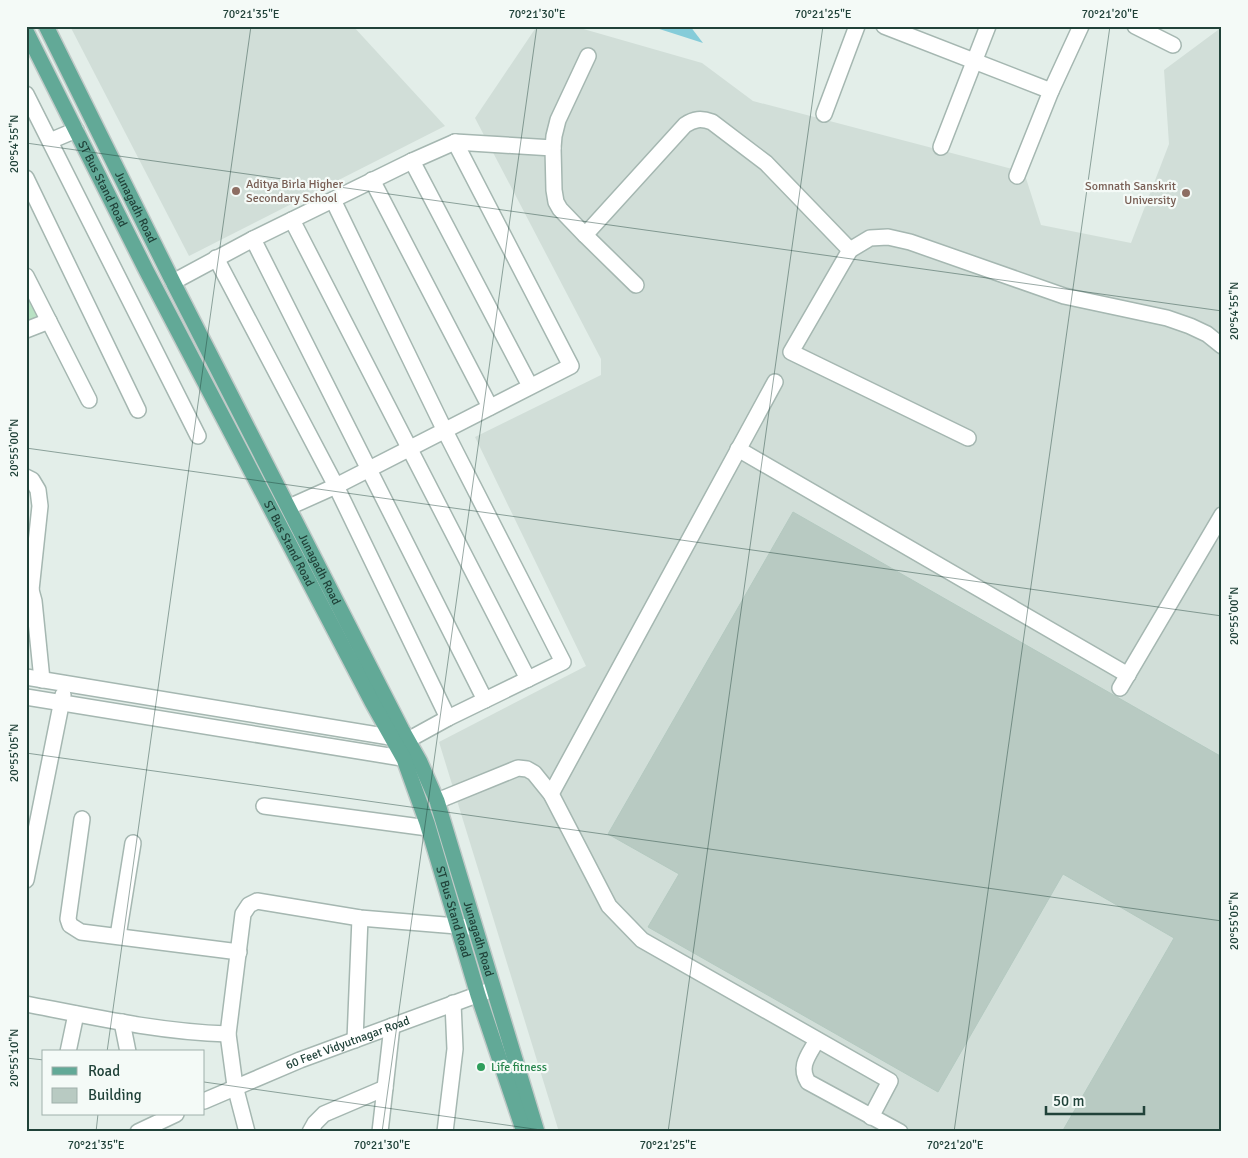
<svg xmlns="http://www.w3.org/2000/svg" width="1248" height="1158" viewBox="0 0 1248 1158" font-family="Signika,sans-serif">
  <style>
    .built { fill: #d1ded8 }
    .green { fill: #b9e2c4 }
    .water { fill: #85ccd9 }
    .building { fill: #b8cac2; stroke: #b4c9c0 }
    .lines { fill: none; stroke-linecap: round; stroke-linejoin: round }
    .minor-casing { stroke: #a5b7b1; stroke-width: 18 }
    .major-casing { stroke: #c1cac8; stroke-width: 18 }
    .minor { stroke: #fff; stroke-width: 15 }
    .major { stroke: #62a997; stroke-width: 15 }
    .ticks { fill: none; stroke: #204239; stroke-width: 1; stroke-opacity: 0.45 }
    .education-dot { fill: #8d6e63; stroke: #f4faf7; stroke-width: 2 }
    .leisure-dot { fill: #2e9e5b; stroke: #f4faf7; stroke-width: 2 }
    .labels { text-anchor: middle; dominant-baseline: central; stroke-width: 4.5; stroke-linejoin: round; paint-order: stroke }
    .street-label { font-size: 12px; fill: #204239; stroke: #f4faf7 }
    .education-label { font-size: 12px; fill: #785e54; stroke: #f4faf7; text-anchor: start }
    .leisure-label { font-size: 12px; fill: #27864d; stroke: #f4faf7; text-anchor: start }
    .neatline { fill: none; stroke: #204239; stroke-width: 2 }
    .ticks-label { font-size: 12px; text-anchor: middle; fill: #204239 }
  </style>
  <rect width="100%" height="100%" fill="#e3eee9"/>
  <g class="built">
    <polygon points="70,26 353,26 445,126 189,256"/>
    <polygon points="537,26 573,26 702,63 753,101 1024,172 1041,225 1131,243 1169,144 1164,70 1222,27 1222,1132 559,1132 439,742 586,666 475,437 601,375 601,359 475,118"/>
  </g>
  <polygon class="green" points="26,269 50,316 26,325"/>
  <polygon class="water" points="650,26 690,26 703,43"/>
  <polygon class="building" points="793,512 1222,757 1222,1132 1062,1132 1174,938 1063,874 938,1092 648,927 679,874 608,834"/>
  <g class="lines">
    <defs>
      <g id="minor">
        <polyline points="884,26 1051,91"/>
        <polyline points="1135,26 1173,45"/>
        <polyline points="588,56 558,120 554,136 553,148 554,190 556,202 560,209 585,235 636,285"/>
        <polyline points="26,94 198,436"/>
        <polyline points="824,114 857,26"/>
        <polyline points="50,141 76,130"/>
        <polyline points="941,147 988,26"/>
        <polyline points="412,161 530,386"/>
        <polyline points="1017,176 1051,91 1081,26"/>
        <polyline points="26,178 138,410"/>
        <polyline points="372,180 490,407"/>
        <polyline points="292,220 528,679"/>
        <path d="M585 235 685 125C694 119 701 118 712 122L766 163 850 250"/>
        <polyline points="253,239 485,700"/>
        <polyline points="216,258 336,486 448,718"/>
        <polyline points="26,276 89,400"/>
        <polyline points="173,282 253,239 412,161 455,142 553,148"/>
        <polyline points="26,330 49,321"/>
        <polyline points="968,438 791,352 850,250 870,238 888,237 910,242 1064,296 1167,318 1190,326 1207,334 1222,346"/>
        <polyline points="738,449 1128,675"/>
        <polyline points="26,477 32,480 38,490 40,506 31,590"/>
        <polyline points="289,507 336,486 571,366 455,142"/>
        <polyline points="26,582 31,590 34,601 42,680"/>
        <polyline points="26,677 408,740 448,718 563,662 445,431 333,200"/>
        <polyline points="1120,688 1222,515"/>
        <polyline points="26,697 414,760"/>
        <polyline points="551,794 775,382"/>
        <polyline points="437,801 518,768 527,769 534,773 551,794 609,906 642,940 890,1081 871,1117"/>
        <polyline points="264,806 428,828"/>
        <polyline points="82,819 68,919 70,925 81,932 239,952"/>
        <polyline points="26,880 63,695"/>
        <polyline points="118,936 133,843"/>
        <path d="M26 1004C93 1017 160 1032 228 1034"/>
        <polyline points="122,1022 128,1052"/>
        <polyline points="355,1040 360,918"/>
        <path d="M817 1040C809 1055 798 1066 808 1082L900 1132"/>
        <polyline points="68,1052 76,1014"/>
        <path id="s1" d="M204 1101 300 1060 493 989"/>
        <polyline points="138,1132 176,1114"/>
        <polyline points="247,1132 235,1086 228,1034 243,914 249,905 257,901 360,918 469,927"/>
        <polyline points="310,1132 315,1123 324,1114 385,1088"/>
        <polyline points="380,1132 392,1026"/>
        <polyline points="445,1132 455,1049 453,1003"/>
      </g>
      <g id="major">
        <path id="s2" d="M46 26 173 282 402 730 420 762 437 801 537 1132"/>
        <path id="s3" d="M26 31 146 270 372 702 404 759 427 823 478 995 524 1132"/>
      </g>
    </defs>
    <use href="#minor" class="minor-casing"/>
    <use href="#major" class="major-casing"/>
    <use href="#minor" class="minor"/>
    <use href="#major" class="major"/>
  </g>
  <path class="ticks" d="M26 143 1222 311M26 448 1222 616M26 753 1222 921M107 1052 251 26M26 1058 44 1060M204 1082 555 1132M96 1132 98 1114M382 1132 537 26M668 1132 823 26M954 1132 1110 26"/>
  <g class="education-dot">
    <circle cx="236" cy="191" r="5"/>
    <circle cx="1186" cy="193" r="5"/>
  </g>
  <circle class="leisure-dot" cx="481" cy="1067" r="5"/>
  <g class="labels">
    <g class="street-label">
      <text stroke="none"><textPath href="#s3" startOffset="171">ST Bus Stand Road</textPath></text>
      <text stroke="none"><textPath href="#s2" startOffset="202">Junagadh Road</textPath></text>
      <text stroke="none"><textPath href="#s3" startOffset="576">ST Bus Stand Road</textPath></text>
      <text stroke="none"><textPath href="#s2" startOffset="608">Junagadh Road</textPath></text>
      <text stroke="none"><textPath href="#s3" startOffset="981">ST Bus Stand Road</textPath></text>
      <text stroke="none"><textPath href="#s2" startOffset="1012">Junagadh Road</textPath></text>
      <text stroke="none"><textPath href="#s1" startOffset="155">60 Feet Vidyutnagar Road</textPath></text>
    </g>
    <g class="education-label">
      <text x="246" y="184">Aditya Birla Higher<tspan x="246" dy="14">Secondary School</tspan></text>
      <text x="1176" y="186" text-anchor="end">Somnath Sanskrit<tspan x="1176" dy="14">University</tspan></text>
    </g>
    <g class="leisure-label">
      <text x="491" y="1067">Life fitness</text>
    </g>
  </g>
  <rect width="1248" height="1158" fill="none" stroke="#f4faf7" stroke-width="55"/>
  <rect x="42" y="1050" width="162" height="65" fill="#f4faf7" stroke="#9fb0ab"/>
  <rect x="52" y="1067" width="25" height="8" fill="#62a997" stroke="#9fb0ab"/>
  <text x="88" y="1076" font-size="15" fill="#204239">Road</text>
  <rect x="52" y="1088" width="25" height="15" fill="#b8cac2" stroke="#9fb0ab"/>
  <text x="88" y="1100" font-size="15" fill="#204239">Building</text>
  <path d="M1046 1106v8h98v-8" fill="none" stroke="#204239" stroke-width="2.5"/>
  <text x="1053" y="1106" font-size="15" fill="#204239" stroke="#f4faf7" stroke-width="4" paint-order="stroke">50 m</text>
  <rect x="28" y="28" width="1192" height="1102" class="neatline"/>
  <g class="ticks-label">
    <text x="251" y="18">70°21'35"E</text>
    <text x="537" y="18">70°21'30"E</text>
    <text x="823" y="18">70°21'25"E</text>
    <text x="1110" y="18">70°21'20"E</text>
    <text transform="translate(14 144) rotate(-90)" y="4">20°54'55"N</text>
    <text transform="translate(1234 311) rotate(-90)" y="4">20°54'55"N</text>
    <text transform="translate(14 448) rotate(-90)" y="4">20°55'00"N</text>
    <text transform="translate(1234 616) rotate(-90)" y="4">20°55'00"N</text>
    <text transform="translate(14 753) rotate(-90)" y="4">20°55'05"N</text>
    <text transform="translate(1234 921) rotate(-90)" y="4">20°55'05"N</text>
    <text transform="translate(14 1058) rotate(-90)" y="4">20°55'10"N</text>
    <text x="96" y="1149">70°21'35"E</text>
    <text x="382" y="1149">70°21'30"E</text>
    <text x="668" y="1149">70°21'25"E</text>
    <text x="955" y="1149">70°21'20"E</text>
  </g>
</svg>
